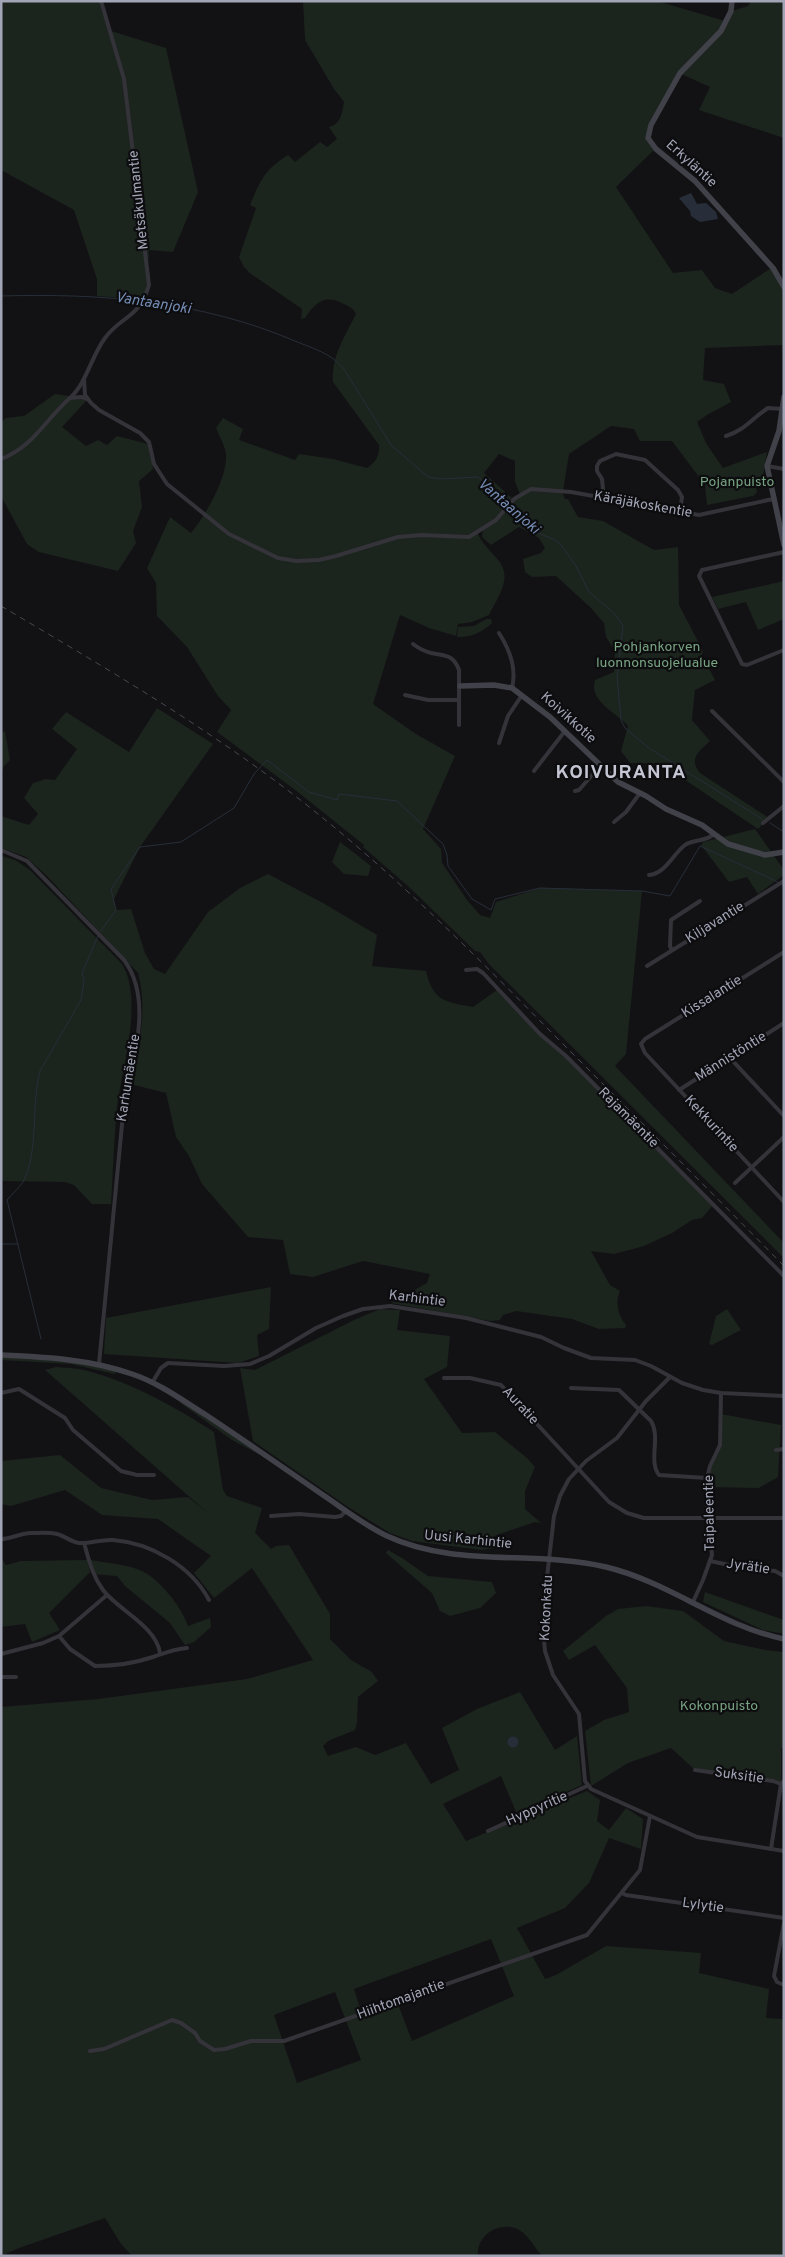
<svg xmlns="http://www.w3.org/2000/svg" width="785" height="2257" viewBox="0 0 785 2257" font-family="Overpass,sans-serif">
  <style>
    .green { fill: #1c241e; fill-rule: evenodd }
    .water { fill: #272e39 }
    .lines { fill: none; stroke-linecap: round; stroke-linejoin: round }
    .stream { stroke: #272e39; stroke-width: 1 }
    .street { stroke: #333339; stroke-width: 4 }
    .secondary { stroke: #404149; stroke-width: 5.5 }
    .rail { stroke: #474850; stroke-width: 1; stroke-dasharray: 6 5; stroke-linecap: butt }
    .labels { text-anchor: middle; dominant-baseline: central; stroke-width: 4.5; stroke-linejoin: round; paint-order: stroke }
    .street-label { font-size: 14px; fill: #a2a5b6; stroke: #0d0d0f }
    .park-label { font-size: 14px; fill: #77a381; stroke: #0d0d0f }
    .water-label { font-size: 15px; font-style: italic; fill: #758db5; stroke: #0d0d0f }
    .district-label { font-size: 19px; font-weight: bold; letter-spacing: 1px; fill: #c3c5d2; stroke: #0d0d0f }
  </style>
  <rect width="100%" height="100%" fill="#121214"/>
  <g class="green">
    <polygon points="1,1 99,1 108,30 166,48 198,192 173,252 149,250 146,300 97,296 97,279 74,210 1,170"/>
    <path d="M303 1H657L725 21 720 30 689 62 647 132 655 149 616 187 673 273 702 270 715 288 732 294 771 268 784 288V345L705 348 703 380 724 384 731 402 707 415 697 422 706 443 723 468 767 452 763 476 758 478 755 483 757 492 753 496 707 505 705 485 672 441H640L634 429 611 426 569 454 563 491 541 488 562 491 565 499H568L578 517 603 521 654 550 678 547 679 605 703 651 702 655 715 680 695 690 692 720 710 741C699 752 688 758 700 773L769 818 758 829 660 763H630L621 751 628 726C617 713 588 701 595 680L614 672 615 651 606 637 604 623 591 608 556 576 532 577 525 572 523 559 541 553 545 548 539 538 519 527 491 545 482 537 483 529 496 520 520 494 515 482V461L499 454 484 473 512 498 495 519 477 532C482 544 491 551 499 561 513 579 497 598 489 615L472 622 458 624 456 636 429 628 400 615 373 704 416 734 455 756 423 829 441 849 442 863 467 900 480 915 490 918 496 902 540 888 642 891 626 1054 615 1066 784 1243V1258L489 964 480 952 475 951 408 886 363 847 364 845 294 789 217 732 231 710 218 696 187 647 157 616 156 583 147 568 170 517 191 533C205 516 228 477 226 454 225 446 219 436 216 428L223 418 243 429 239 440 295 460 299 454 333 459 367 468C376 462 380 455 379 445L333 382C331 357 345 336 356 314 353 308 350 307 344 304 325 294 316 302 305 318L301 319 302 309 251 274 244 267 239 257 256 208 250 205C260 181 265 169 288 155L295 162 320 142 327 147 337 139 329 127C341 124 342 113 344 102L334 89 305 40Z"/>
    <polygon points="751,1 784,1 784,138 699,110 710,87 681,74 707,48 732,11 748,6"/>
    <polygon points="55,394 69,396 71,398 87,400 62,427 86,446 98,440 107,445 117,436 148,444 151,450 153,469 139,481 142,507 133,531 136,543 118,571 39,552 27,544 1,496 1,422 6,418 24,416"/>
    <polygon points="784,581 784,619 758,630 746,602 718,609 712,597"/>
    <path d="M486 619H491L492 623C482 632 471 638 457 637L458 627 474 626Z"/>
    <path d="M157 708 213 744 140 847 114 899 116 910 131 909 145 953 154 969 165 974 208 912 240 888 268 874 323 903 377 935 372 966 426 971C433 1001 445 1002 473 1007L497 990 568 1058 714 1204 702 1218 692 1220 672 1233 644 1246 614 1254 591 1251 610 1285 620 1291C615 1303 618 1315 626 1325L625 1328 599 1329 572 1319 516 1311 503 1315 500 1320 490 1321 391 1303 427 1283 430 1274 363 1261 313 1277 290 1274 283 1240 248 1237 202 1184 189 1156 176 1137 166 1093 130 1084C139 1048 148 1010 138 973L46 875 26 857 1 848V816L29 825 38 814 24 798 33 783 46 779 55 780 77 749 52 729 66 712 129 752Z"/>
    <polygon points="5,731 10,760 4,766 1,774 1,733"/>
    <polygon points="755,829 784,870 784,875 758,894 747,877 729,882 701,845 703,842"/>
    <polygon points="340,842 371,866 368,876 344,874 332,862"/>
    <path d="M2 856 15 860 30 870 122 964C144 1000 122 1067 117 1107 114 1139 113 1172 111 1204H92L74 1185 65 1182 1 1181Z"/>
    <polygon points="271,1287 269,1329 257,1335 259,1356 238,1363 104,1354 106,1318"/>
    <polygon points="380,1309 400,1310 397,1330 450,1336 447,1367 424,1379 462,1433 495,1432 527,1458 535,1467 525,1491 525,1509 541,1523 535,1522 494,1536 493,1548 482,1550 412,1541 390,1533 348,1507 253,1441 240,1368 255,1370 354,1320"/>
    <polygon points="727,1309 741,1330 712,1345 709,1344 716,1316"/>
    <polygon points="1,1357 69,1361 116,1371 115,1374 71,1364 1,1360"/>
    <path d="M56 1367C67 1368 78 1368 88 1371 133 1383 175 1407 214 1432L223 1490 227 1496 262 1508 255 1533 271 1549 276 1546 289 1545 330 1614V1639L351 1660 372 1672 378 1681 358 1697 357 1723 355 1730 328 1741 323 1746 328 1756 356 1747 375 1755 406 1743 431 1784 459 1770 442 1728 477 1709 520 1692 555 1750 577 1736 582 1785 517 1814 501 1776 443 1804 466 1841 587 1791 600 1800 597 1821 609 1830 626 1808 643 1819 641 1849 609 1838 589 1883 565 1908 517 1928 545 1979 556 1975 606 1946 701 1953 699 1973 769 1989 766 2018 784 2019V2256H542C534 2247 527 2232 515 2228 496 2222 476 2237 478 2256H132L121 2244 105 2218 19 2248 1 2256V1707L98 1699 247 1679 313 1660 252 1568 214 1598 194 1573 211 1556 158 1519 102 1515 65 1490 11 1506 1 1504V1461L60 1455 101 1488 152 1500 188 1497 209 1514 45 1370ZM491 1939 514 1996 412 2041 398 2004 363 2017 354 1989ZM335 1992 361 2060 297 2083 274 2015Z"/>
    <polygon points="179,1402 187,1405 262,1456 232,1440"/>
    <polygon points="721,1414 781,1425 778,1477 759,1488 707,1487 707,1478 720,1445"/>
    <polygon points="388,1550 402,1558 428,1576 492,1582 496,1593 480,1608 450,1616 440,1611 432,1593 386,1553"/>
    <polygon points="1,1558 6,1565 21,1561 87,1560 90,1572 49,1613 60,1630 32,1642 25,1624 1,1627"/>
    <path d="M91 1560C106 1563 123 1564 137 1569 157 1575 182 1607 188 1626L210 1618 211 1627 194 1642 185 1645 170 1623 125 1586 117 1576 92 1574Z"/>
    <polygon points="705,1592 784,1620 784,1634 763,1630 703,1602"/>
    <polygon points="646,1606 683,1611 724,1641 765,1650 784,1652 784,1747 781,1748 781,1784 695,1770 671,1748 628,1763 591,1786 585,1731 604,1720 629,1712 627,1688 595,1645 569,1660 563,1651 606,1616 618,1609"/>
  </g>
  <g class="water">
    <polygon points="691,193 697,204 706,203 716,212 718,219 700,222 691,216 690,211 679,198"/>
    <circle cx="513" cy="1742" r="5.5"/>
  </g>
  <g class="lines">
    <g class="stream">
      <path d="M1 296C103 293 201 301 295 341 314 349 331 353 344 369L391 445 428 477 441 479 478 477 508 503"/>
      <polyline points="510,506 531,530 555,540 562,546 576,566 589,592 615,614 623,626 617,677 621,720 625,728 649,748 762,819"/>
      <polyline points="770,823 784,832"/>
      <polyline points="100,932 116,910 111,889 140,847 181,842 234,808 254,774 267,760 309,792 337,800 339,794 397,801 443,844 447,855 448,866 472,899 491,910 495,899 540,888 642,891 670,896 700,846 774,880 784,886"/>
      <polyline points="1,1244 18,1244"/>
      <path d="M41 1339 7 1200C12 1194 19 1188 23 1182 39 1153 31 1103 40 1071L81 1000 84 981 82 973 98 936"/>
    </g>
    <g class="street">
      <polyline points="84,379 85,395 91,403 99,410 140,433 149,442 154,464 167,484 229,534 278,558 296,561 319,560 336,556 398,537 421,535 469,537 496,520 514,499 531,489 571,492 699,515 773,499"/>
      <path d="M70 398C87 382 91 357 105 338 122 315 139 319 149 285L124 79 101 1"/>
      <path d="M726 436C747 429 751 419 768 408L783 409"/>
      <path d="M1 459C33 447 45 420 70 398L81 397 88 399"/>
      <polyline points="767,466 784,469"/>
      <polyline points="604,499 602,479 597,471 597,466 600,461 616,454 645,460 678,490 682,497 680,512"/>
      <polyline points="784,552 702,570 699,576 742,664 747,665 784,650"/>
      <path d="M499 633C510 650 517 668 512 688"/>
      <path d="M413 644C418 648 424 651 431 653 445 656 453 654 459 670V725"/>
      <polyline points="405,695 428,700 459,700"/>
      <polyline points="712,711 784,782"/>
      <polyline points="499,743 508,716 522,695"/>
      <polyline points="534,771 565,731"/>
      <polyline points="575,791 579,790 600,766"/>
      <polyline points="614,822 626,812 640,793"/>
      <polyline points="763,823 784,806"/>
      <path d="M1 850 27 861 124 960C149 993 139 1047 126 1083L99 1364"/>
      <path d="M649 875C665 874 673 854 685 845 694 839 706 842 714 834"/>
      <polyline points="672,950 670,946 671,920 700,901"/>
      <polyline points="784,952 645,1039 641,1044 645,1053 784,1202"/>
      <polyline points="647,966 784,881"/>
      <polyline points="466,970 477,969 483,973 540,1034 566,1056 784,1276"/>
      <polyline points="730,1058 784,1116"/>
      <polyline points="679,1090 784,1023"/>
      <polyline points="735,1183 784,1137"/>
      <polyline points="670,1377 646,1401 617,1438 586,1461 569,1479 560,1496 554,1516 545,1595 543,1630 545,1651 553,1675 579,1714 585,1781 591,1789 697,1837 784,1851"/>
      <polyline points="444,1378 470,1378 501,1385 609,1502 627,1513 644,1518 784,1518"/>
      <polyline points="152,1383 161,1368 168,1363 224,1366 250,1364 269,1356 316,1328 343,1316 363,1309 390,1306 466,1318 541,1337 564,1348 591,1358 635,1360 651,1366 682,1383 703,1390 721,1393 784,1396"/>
      <path d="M571 1388 619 1390 651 1421C661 1437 648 1461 659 1475L707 1478"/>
      <polyline points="1,1393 19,1389 65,1418 73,1430 121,1471 137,1475 154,1475"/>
      <polyline points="776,1450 784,1449"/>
      <polyline points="271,1516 299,1514 335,1517 341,1516 346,1511"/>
      <path d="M1 1539C12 1539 20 1533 31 1533 39 1533 49 1532 57 1534 65 1536 71 1542 79 1543 90 1544 101 1539 113 1540 151 1543 191 1566 209 1600"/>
      <path d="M84 1543C89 1560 92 1575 103 1590 118 1610 156 1626 160 1653"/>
      <polyline points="710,1561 739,1567 775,1571 784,1576"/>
      <polyline points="693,1602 703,1580 712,1555 707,1505 707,1478 710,1466 720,1445 721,1393"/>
      <path d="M59 1636 70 1649 95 1666C113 1666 135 1663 153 1657 165 1653 174 1649 187 1648"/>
      <polyline points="1,1654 43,1643 59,1636 107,1595"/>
      <polyline points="1,1677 16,1677"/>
      <polyline points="695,1770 773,1781 781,1784"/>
      <polyline points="488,1831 587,1786"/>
      <polyline points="771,1849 781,1784 784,1781"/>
      <polyline points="622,1893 626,1895 784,1918"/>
      <polyline points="784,1923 774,1976 777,1982 784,1985"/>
      <polyline points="90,2051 104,2049 172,2020 181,2023 195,2033 200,2041 214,2050 225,2049 251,2041 284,2041 587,1935 640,1870 650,1816"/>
    </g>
    <g class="secondary">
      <polyline points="732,1 731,11 721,31 680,73 651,125 648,138 656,149 695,181 773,268 784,287"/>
      <polyline points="784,397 779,431 767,466 784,545"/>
      <polyline points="460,686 494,685 512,688 550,717 618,782 646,796 666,809 702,825 728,844 765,855 784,852"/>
      <path d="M1 1355C45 1357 90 1359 132 1374 159 1383 182 1400 206 1415 245 1441 284 1468 323 1495 344 1509 364 1525 387 1536 455 1568 535 1550 606 1567 669 1582 720 1626 784 1639"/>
    </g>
    <path class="rail" d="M1 606C106 668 212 730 308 806 399 878 480 960 561 1042 636 1117 710 1191 784 1266"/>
  </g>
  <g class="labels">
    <g class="street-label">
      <text transform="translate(691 164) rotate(42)">Erkyläntie</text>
      <text transform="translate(139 200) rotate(-96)">Metsäkulmantie</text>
      <text transform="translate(643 505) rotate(10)">Käräjäkoskentie</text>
      <text transform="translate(568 718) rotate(42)">Koivikkotie</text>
      <text transform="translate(715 923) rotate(-32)">Kiljavantie</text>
      <text transform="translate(712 997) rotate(-32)">Kissalantie</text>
      <text transform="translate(731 1057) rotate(-32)">Männistöntie</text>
      <text transform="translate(129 1078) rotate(-81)">Karhumäentie</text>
      <text transform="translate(628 1118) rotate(45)">Rajamäentie</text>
      <text transform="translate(711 1124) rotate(47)">Kekkurintie</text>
      <text transform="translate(417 1299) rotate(7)">Karhintie</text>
      <text transform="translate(520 1406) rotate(47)">Auratie</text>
      <text transform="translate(710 1513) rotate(-91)">Taipaleentie</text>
      <text transform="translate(468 1540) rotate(6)">Uusi Karhintie</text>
      <text transform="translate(748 1567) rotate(8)">Jyrätie</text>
      <text transform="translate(547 1608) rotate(-87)">Kokonkatu</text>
      <text transform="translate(739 1776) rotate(8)">Suksitie</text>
      <text transform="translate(537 1809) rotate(-24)">Hyppyritie</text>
      <text transform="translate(703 1906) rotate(8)">Lylytie</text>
      <text transform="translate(401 2000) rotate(-20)">Hiihtomajantie</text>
    </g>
    <g class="park-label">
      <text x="737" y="482">Pojanpuisto</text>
      <text x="657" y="647">Pohjankorven<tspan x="657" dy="16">luonnonsuojelualue</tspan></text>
      <text x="719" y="1706">Kokonpuisto</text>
    </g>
    <g class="water-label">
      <text transform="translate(153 304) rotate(9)">Vantaanjoki</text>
      <text transform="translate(508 507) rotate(41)">Vantaanjoki</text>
    </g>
    <g class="district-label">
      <text x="621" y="773">KOIVURANTA</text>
    </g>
  </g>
  <rect width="785" height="2257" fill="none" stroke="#a2a5b6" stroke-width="5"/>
</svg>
